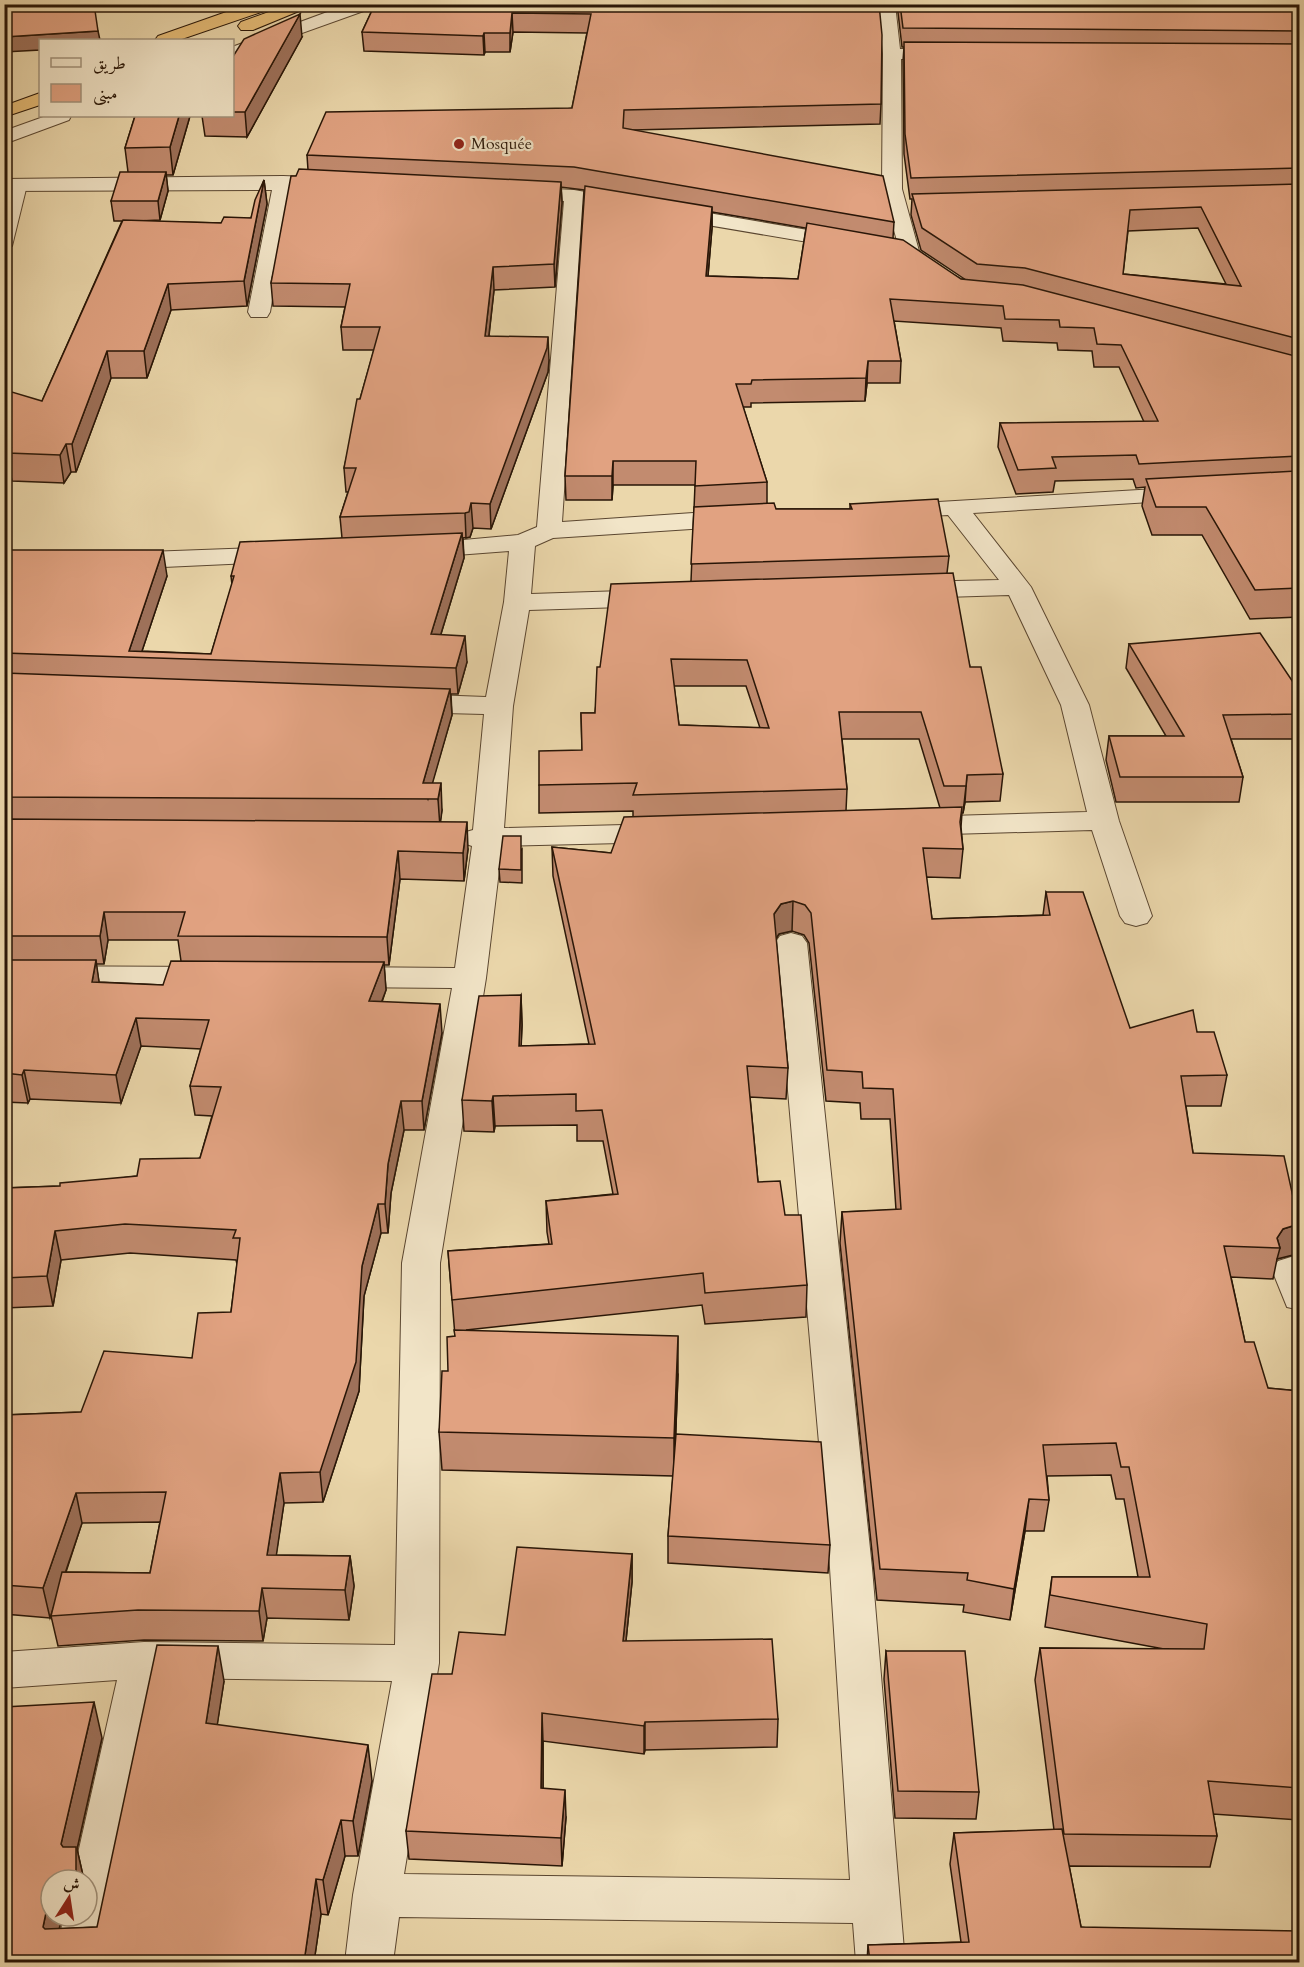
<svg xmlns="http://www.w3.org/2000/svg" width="1304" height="1967" viewBox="0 0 1304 1967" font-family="Cardo,Amiri,serif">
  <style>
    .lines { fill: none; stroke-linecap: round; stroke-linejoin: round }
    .service-casing { stroke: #5a4630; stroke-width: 2 }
    .minor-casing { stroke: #5a4630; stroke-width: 2 }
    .trunk-casing { stroke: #291607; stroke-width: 2 }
    .service { fill: #f2e5c8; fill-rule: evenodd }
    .minor { fill: #f2e5c8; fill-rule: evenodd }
    .trunk { fill: #e6bc76; fill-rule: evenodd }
    .wall { fill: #c28b6f; stroke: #291607; stroke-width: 1.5; fill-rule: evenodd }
    .shaded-wall { fill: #9e715a; stroke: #291607; stroke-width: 1.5 }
    .building { fill: #e1a281; stroke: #291607; stroke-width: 1.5; fill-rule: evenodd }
    .poi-dot { fill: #8f2418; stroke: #f2e5c8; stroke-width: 2 }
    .labels { text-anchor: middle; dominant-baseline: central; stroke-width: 4.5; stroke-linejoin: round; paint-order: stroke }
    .far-poi-label { font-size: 16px; fill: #291607; stroke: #f2e5c8; text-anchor: start }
  </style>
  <rect width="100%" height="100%" fill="#ebd7ab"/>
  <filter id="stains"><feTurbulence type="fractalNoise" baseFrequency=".00333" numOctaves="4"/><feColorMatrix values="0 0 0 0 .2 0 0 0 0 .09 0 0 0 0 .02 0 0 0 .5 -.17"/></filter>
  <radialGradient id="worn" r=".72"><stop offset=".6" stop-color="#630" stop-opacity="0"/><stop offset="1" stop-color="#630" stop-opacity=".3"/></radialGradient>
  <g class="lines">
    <defs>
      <polygon id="service" points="19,180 27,185 12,246 4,251 4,212 11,185"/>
      <g id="minor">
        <polygon points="349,4 374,4 372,8 232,58 232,47"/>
        <polygon points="879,4 895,4 900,49 947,49 956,54 947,59 901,59 902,189 919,251 947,273 944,278 928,278 902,258 882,189 883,54"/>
        <polygon points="46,116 71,116 69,120 4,144 4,131"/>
        <polygon points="283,176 334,178 341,180 344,184 341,188 291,190 270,312 267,317 251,317 248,312 272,190 4,191 4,179"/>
        <polygon points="517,187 574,190 849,237 856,239 859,243 856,247 849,249 583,204 562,522 737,510 746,513 750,518 746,523 737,526 553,538 535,546 531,594 654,590 663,592 667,598 663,604 654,606 529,610 513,706 504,828 663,824 674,827 678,833 674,839 663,842 502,846 486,978 440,1263 439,1663 404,1874 850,1880 830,1568 775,943 780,936 791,933 802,936 807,943 872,1568 905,1962 856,1962 853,1923 399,1917 393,1962 345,1962 353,1895 392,1681 162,1678 103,1962 54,1962 64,1916 87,1916 87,1880 72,1880 117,1680 4,1688 4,1652 144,1642 395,1645 402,1263 452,988 340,987 328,984 324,977 328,970 340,967 455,968 472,846 466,844 462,838 466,832 473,830 484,714 405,712 395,709 391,703 395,697 405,694 486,697 504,602 509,551 417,558 408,555 404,550 408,545 518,535 537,527 564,201 510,197 507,193 510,189"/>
        <polygon points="1190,487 1199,489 1202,494 1199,499 973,513 1031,587 1089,705 1119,821 1152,916 1147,923 1136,926 1125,923 1120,916 1092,830 915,835 904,832 900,826 904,820 915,817 1087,812 1061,705 1009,595 912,598 903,596 899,590 903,584 912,582 999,580 948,515 897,518 888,515 884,510 888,505"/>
        <polygon points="282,547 291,549 295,555 291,561 120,569 111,567 107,561 111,555 120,553"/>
        <polygon points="4,966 211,967 223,970 227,977 223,984 211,987 4,986"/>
        <polygon points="1291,1257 1300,1257 1300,1310 1287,1307 1272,1270 1278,1261"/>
      </g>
      <g id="trunk">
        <polygon points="249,4 275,4 273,8 179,40 155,40 158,36"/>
        <polygon points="291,4 316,4 253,30 241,30 238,26 241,22"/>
        <polygon points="40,93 40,105 4,117 4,106"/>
      </g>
    </defs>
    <use href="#service" class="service-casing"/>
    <use href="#minor" class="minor-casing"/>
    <use href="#trunk" class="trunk-casing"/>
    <use href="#service" class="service"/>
    <use href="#minor" class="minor"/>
    <use href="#trunk" class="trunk"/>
  </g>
  <g class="wall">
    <polygon points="196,4 241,4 232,7"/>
    <path d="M375 4H879L881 104 880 124 632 130 894 222 893 238 961 279 966 280 921 250 911 215 912 199H910L904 154 903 61 904 47H902L897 4H1299V617L1250 619 1202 535H1152L1142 506 1145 487 1136 488 1133 479 1055 481 1053 492 1016 494 998 447 1000 423 1144 422 1119 367H1094L1092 351 1058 350 1057 343 1003 341 1001 328 894 321 901 361 900 383H867L865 401 751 403V407H743L767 482V503L776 509H850V504L949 556 947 573 970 667 1003 774 1000 801 965 802 963 813H962L961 827 963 849 960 878 926 877 932 919 1043 915 1046 892 1130 1028 1197 1032 1227 1075 1221 1106H1186L1193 1153 1299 1224 1293 1255 1277 1259 1273 1279 1231 1277 1245 1342 1268 1388 1299 1391V1820L1213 1814 1217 1836 1210 1867 1069 1866 1081 1927 1299 1962H867L868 1945 961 1942 950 1864 954 1833 1054 1830 1035 1680 1040 1648 1164 1649 1045 1627 1052 1577H1138L1124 1499H1116L1111 1475 1047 1476 1049 1500 1044 1531H1025L1010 1620 963 1612 964 1605 877 1600 840 1243 842 1212 896 1210 890 1119H861L860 1103 826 1101 809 943 804 935 792 931 779 934 776 939 788 1068 786 1099 750 1097 758 1182 785 1215 807 1285 806 1317 705 1324 702 1305 466 1330 678 1374 675 1454 830 1545 828 1573 668 1563V1536L673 1476 442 1470 439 1432 455 1336 448 1251 549 1244 547 1232 546 1201 613 1194 603 1141H577V1125L495 1126 494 1132 464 1131 462 1100 521 995 522 1025 521 1046 589 1044 553 876 552 847 611 853 633 817V811L539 813V785L582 750 581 713H595L600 667 691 581 695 485H613L612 500H566L565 476 584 190 561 187 562 203 555 287 494 290 489 336 549 360 548 372 491 529 473 528 470 537 463 538 464 558 441 634 467 662 458 694H451L452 715 432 783 442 810 440 822 468 849 464 881 400 879 389 965H384L386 990 382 1002 442 1033 424 1130H404L391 1193 388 1233H381L364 1296 359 1391 323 1502 284 1503 276 1555 350 1556 354 1586 349 1620 267 1618 263 1641 144 1640 58 1646 51 1616V1614L50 1618 4 1614V1415L81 1412 192 1358 231 1312 237 1264 236 1260 130 1253 61 1260 53 1306 4 1308V1188L60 1186 137 1176 200 1158 212 1116 195 1115 190 1086 201 1049 141 1046 121 1103 30 1099 28 1103 4 1102V550L167 576 142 651 211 654 232 585 231 576 342 538 340 517 348 492H346L344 468 360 399 374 350H343L341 327 345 307 273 306 271 283 296 176 308 170 307 155 572 108 587 33 513 32 510 52H485L484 55 364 51 362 32ZM712 212 806 228 798 279 708 276 712 228ZM1198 228 1226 284 1123 274 1128 231ZM674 686H746L760 728 679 725ZM842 739H919L940 808 846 811 847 789ZM108 940H178L181 961 163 985 99 982 96 964H104ZM160 1522 150 1573 66 1572 82 1523Z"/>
    <polygon points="302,37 247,137 205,136 202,116 232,116 232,58"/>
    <polygon points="135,116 190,116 173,175 166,175 168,191 160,220 138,221 221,223 251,218 264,180 267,204 247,306 171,310 147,378 111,378 76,472 71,472 64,483 12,481 11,476 4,475 4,403 42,401 122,221 114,221 111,201 128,172 125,148"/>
    <polygon points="1129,644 1299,691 1299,739 1231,739 1243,777 1239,802 1116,802 1106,760 1109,736 1166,736 1126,668"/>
    <polygon points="522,849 522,883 500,882 499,869"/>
    <polygon points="632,1554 632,1582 626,1641 778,1719 777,1747 645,1750 644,1754 543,1741 543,1788 566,1817 562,1866 409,1859 406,1831 452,1674 505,1635"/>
    <polygon points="886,1651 979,1792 976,1819 895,1818 884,1679"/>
    <polygon points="224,1681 217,1725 372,1781 358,1856 345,1856 328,1915 321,1914 314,1962 4,1962 102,1738 77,1849 84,1880 51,1880 62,1916 59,1929 97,1927"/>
  </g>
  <g class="shaded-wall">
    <polygon points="232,4 241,4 232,7"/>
    <polygon points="512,13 513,32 510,52 510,33"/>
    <polygon points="300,14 302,37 247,137 245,112"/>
    <polygon points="98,31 100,40 40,40 40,50 4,52 4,37"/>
    <polygon points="484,33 485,52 484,55 483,36"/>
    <polygon points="179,116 190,116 173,175 170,147"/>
    <polygon points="166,172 168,191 160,220 158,201"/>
    <polygon points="264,180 267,204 247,306 244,281"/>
    <polygon points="561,182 562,203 555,287 554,264"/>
    <polygon points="712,207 712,228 706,298 706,276"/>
    <polygon points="493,267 494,290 486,360 485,336"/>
    <polygon points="168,284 171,310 147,378 144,351"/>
    <polygon points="548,337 549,360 548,372 491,529 490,504"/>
    <polygon points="107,351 111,378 76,472 72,444"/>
    <polygon points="868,361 867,383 865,401 866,378"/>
    <polygon points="66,444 71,472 64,483 60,455"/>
    <polygon points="613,461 613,485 612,500 612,476"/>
    <polygon points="471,503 473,528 470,537 466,538 465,513"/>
    <polygon points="462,533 464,558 433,660 431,634"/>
    <polygon points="163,550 167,576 140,657 129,651"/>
    <polygon points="465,636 467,662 458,694 456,668"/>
    <polygon points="450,689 452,715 428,799 423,783"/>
    <polygon points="967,775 965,802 963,813 966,786"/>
    <polygon points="441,783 442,810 440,827 438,799"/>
    <polygon points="467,822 468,849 464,881 463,853"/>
    <polygon points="398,851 400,879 389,965 387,937"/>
    <polygon points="793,901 792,931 779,934 773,943 774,914 781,904"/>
    <polygon points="104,912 108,940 104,964 100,936"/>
    <polygon points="96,960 100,989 92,982"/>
    <polygon points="384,962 386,990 371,1030 369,1001"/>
    <polygon points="521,995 522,1025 520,1076 519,1046"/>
    <polygon points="440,1004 442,1033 424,1130 422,1101"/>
    <polygon points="136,1018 141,1046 121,1103 116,1075"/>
    <polygon points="24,1070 30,1099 28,1103 22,1075"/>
    <polygon points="493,1096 495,1126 494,1132 492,1101"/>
    <polygon points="401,1101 404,1130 391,1193 388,1233 385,1204 388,1164"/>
    <polygon points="378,1204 381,1233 364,1296 359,1391 323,1502 320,1472 362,1266"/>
    <polygon points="1299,1224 1293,1255 1277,1259 1280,1248 1277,1238 1283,1229"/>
    <polygon points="55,1231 61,1260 53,1306 47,1276"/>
    <polygon points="678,1336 678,1374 674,1476 674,1438"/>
    <polygon points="280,1473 284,1503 272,1585 267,1555"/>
    <polygon points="76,1493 82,1523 50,1618 43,1588"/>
    <polygon points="1029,1499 1025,1531 1010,1620 1014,1589"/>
    <polygon points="632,1554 632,1582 623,1669 623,1641"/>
    <polygon points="350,1556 354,1586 349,1620 345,1590"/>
    <polygon points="262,1588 267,1618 263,1641 259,1611"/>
    <polygon points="218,1646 224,1681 212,1759 206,1723"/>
    <polygon points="94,1702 102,1738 77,1849 84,1880 77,1880 76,1879 70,1880 61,1844"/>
    <polygon points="542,1713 543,1741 543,1816 541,1788"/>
    <polygon points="645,1722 645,1750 644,1754 644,1726"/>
    <polygon points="368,1745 372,1781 358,1856 353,1821"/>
    <polygon points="565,1790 566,1817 562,1866 561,1838"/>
    <polygon points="341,1820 345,1856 328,1915 323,1880"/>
    <polygon points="316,1879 321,1914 314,1962 304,1962"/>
    <polygon points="51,1889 51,1916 62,1916 52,1962 43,1927"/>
  </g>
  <g class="building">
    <polygon points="4,4 94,4 98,31 4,37"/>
    <polygon points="375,4 879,4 882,35 881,104 624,110 623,128 883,176 894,222 574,167 307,155 326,112 572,108 591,14 512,13 510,33 484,33 483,36 362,32"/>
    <polygon points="900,4 1299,4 1299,31 903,28"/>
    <polygon points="300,14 245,112 232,112 232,58 244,39"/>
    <polygon points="904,42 1299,44 1299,168 911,178 905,134"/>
    <polygon points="135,116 179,116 170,147 125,148"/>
    <polygon points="299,169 561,182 554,264 493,267 485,336 548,337 547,348 490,504 471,503 469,512 465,513 340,517 356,468 344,468 357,399 360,399 380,327 341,327 350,284 271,283 291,176 296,176"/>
    <polygon points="120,172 166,172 158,201 111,201"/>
    <polygon points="264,180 244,281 168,284 144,351 107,351 72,444 66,444 60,455 8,453 11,448 4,448 4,403 12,392 42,401 123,220 221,223 224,217 251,218 255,200"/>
    <path d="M1299 184V339L1025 268 977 264 922 228 912 194ZM1201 207 1241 286 1123 274 1130 210Z"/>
    <polygon points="585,186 712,207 706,276 798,279 807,223 903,240 961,279 1023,285 1299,357 1299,456 1139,464 1136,455 1052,457 1056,468 1018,470 1000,423 1158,421 1121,345 1097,344 1094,328 1060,327 1059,320 1005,319 1003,306 890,299 901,361 868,361 866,378 752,380 751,384 736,384 767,482 695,486 696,461 613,461 612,476 565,476"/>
    <polygon points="1296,471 1299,479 1299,588 1255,590 1206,507 1156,507 1146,479"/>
    <polygon points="938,499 949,556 691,564 694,507 774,503 776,509 852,509 850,504"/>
    <polygon points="462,533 431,634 465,636 456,668 4,653 4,550 163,550 129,651 211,654 234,576 231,576 240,542"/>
    <path d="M953 573 970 667H981L1003 774 967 775 966 786H944L921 712H839L847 789 633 795 637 783 539 785V751L582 750 581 713H595L597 667H600L611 584ZM671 659 747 660 769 728 679 725Z"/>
    <polygon points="1260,633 1299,691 1299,714 1223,715 1243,777 1120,777 1109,736 1184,736 1129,644"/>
    <polygon points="4,673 450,689 423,783 441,783 438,799 4,797"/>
    <polygon points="962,807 960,822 963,849 923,848 932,919 1050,915 1046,892 1083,892 1130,1028 1193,1010 1197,1032 1214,1032 1227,1075 1181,1076 1193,1153 1284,1156 1299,1224 1283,1229 1277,1238 1280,1248 1224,1246 1245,1342 1254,1342 1268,1388 1299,1391 1299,1788 1208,1781 1217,1836 1064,1834 1040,1648 1204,1649 1207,1624 1050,1595 1052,1577 1150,1577 1129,1467 1121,1467 1116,1443 1043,1445 1049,1500 1029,1499 1014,1589 967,1580 968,1573 880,1569 842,1212 901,1209 893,1089 863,1088 862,1072 827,1070 811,913 805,905 793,901 781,904 774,914 788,1068 747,1066 758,1182 780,1181 785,1215 801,1215 807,1285 705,1293 703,1273 452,1300 448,1251 552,1244 546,1201 618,1194 602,1110 576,1111 576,1094 493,1096 492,1101 462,1100 479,996 521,995 519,1046 595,1044 552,847 611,853 624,817"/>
    <polygon points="4,819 467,822 463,853 398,851 387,937 178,936 185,912 104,912 100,936 4,936"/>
    <polygon points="503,836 521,836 521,870 499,869"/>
    <polygon points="4,960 96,960 92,982 163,985 171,961 384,962 369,1001 440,1004 422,1101 401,1101 388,1164 385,1204 378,1204 362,1266 356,1362 320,1472 280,1473 267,1555 350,1556 345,1590 262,1588 259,1611 138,1610 51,1616 62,1572 150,1573 166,1492 76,1493 43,1588 4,1585 4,1415 81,1412 104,1351 192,1358 198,1313 231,1312 240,1238 233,1238 236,1230 125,1224 55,1231 47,1276 4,1278 4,1188 60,1186 60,1183 137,1176 140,1159 200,1158 221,1087 190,1086 209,1020 136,1018 116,1075 24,1070 22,1075 4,1073"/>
    <polygon points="454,1330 678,1336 674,1438 439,1432 442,1371 448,1371 447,1337 455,1336"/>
    <polygon points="676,1434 821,1442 830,1545 668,1536"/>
    <polygon points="517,1547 632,1554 623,1641 772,1639 778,1719 645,1722 644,1726 542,1713 541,1788 565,1790 561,1838 406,1831 432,1674 452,1674 459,1632 505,1635"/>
    <polygon points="157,1645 218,1646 206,1723 368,1745 353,1821 341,1820 323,1880 316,1879 304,1962 4,1962 4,1707 94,1702 61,1844 63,1847 76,1847 76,1879 51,1880 51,1889 43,1927 45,1929 97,1927"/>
    <polygon points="886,1651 965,1651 979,1792 898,1791"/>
    <polygon points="1062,1829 1081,1927 1299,1931 1299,1962 870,1962 868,1945 969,1942 954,1833"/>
  </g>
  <circle class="poi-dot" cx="459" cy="144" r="6"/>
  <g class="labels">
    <g class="far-poi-label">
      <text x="471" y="144">Mosquée</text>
    </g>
  </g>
  <rect width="1304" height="1967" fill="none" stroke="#ebd7ab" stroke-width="24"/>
  <rect x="6" y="6" width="1292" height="1955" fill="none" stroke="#291607" stroke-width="3"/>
  <rect x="12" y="12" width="1280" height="1943" fill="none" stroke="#291607" stroke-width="1.5"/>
  <rect x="39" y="39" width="195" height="78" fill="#f2e5c8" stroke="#a2927b" stroke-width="1.5"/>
  <rect x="51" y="58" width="30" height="9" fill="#f2e5c8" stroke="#a2927b" stroke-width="1.5"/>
  <text x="93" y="69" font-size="18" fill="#291607">طريق</text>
  <rect x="51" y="84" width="30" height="18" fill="#e1a281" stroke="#a2927b" stroke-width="1.5"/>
  <text x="93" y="99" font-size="18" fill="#291607">مبنى</text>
  <g transform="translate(69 1898) rotate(12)"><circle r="28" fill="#f2e5c8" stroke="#a2927b" stroke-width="1.5"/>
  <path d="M0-4.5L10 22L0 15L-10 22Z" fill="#8f2418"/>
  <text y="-9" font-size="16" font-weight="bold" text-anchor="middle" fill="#291607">ش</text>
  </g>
  <rect width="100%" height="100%" filter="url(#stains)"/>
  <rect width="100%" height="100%" fill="url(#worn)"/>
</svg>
